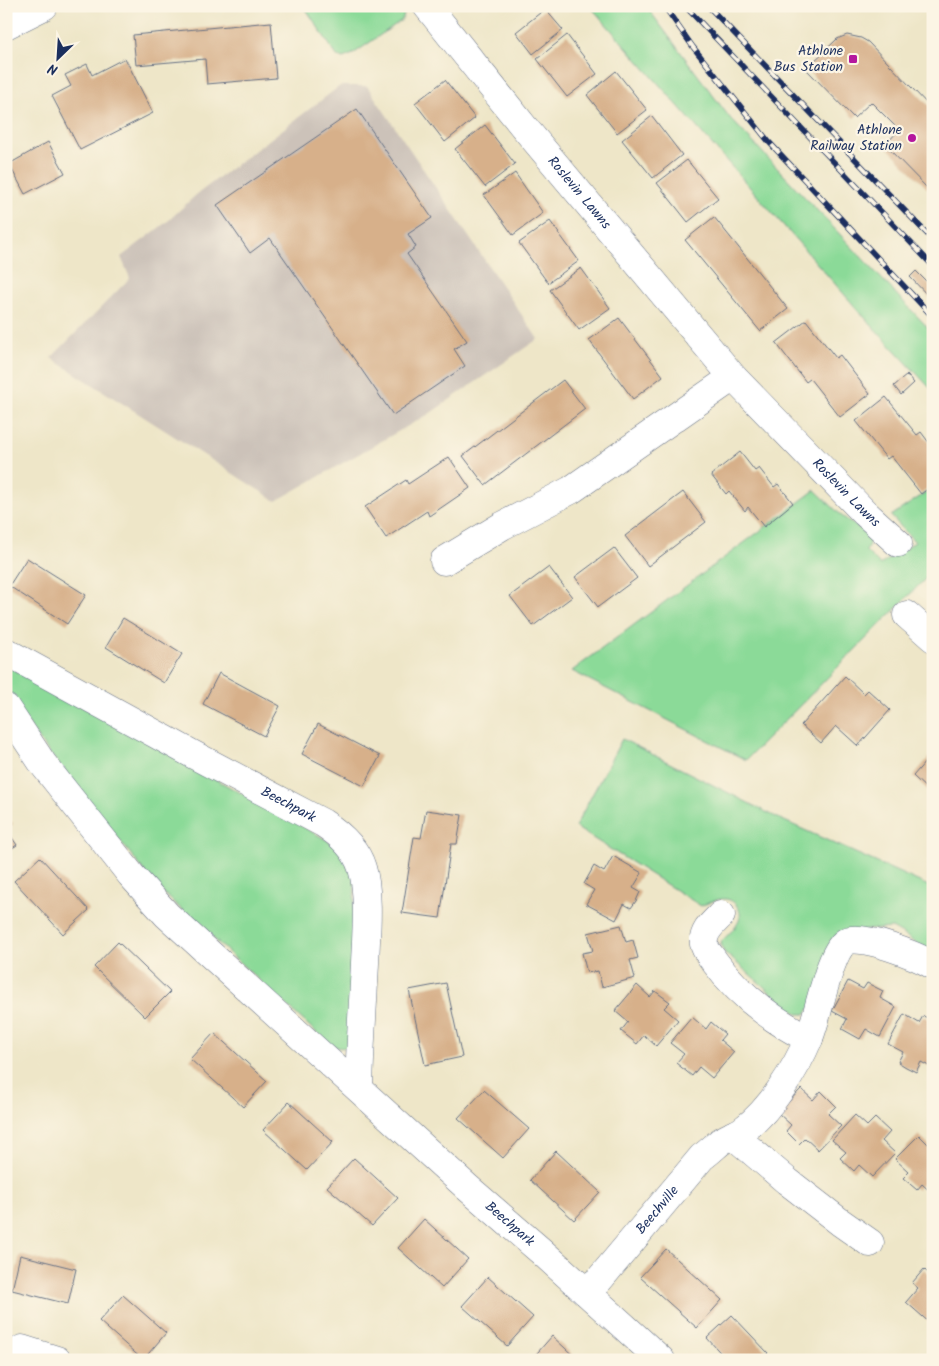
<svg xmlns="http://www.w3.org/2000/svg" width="939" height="1366" viewBox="0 0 939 1366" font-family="Kalam,sans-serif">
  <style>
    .industrial { fill: #ccc2b9 }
    .green { fill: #8bda98; stroke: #53847b }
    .building { fill: #d7b08a }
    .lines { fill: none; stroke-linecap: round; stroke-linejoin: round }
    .minor-casing { stroke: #656f83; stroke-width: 29 }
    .major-casing { stroke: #656f83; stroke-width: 29 }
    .minor { stroke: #fff; stroke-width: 28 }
    .major { stroke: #fff; stroke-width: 28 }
    .rail-casing { stroke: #1b2f5e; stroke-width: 5.5 }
    .rail { stroke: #fcf5e5; stroke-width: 4; stroke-dasharray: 11; stroke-linecap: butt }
    .poi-dot { fill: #b5179e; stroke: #fcf5e5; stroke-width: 2 }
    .labels { text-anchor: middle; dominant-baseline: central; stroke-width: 4.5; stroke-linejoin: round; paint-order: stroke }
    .poi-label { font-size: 14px; fill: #1b2f5e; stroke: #fcf5e5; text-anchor: end }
    .street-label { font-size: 14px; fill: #1b2f5e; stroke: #fcf5e5 }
  </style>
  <rect width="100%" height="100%" fill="#fcf5e5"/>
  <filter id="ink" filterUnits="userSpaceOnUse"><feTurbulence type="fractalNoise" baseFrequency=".02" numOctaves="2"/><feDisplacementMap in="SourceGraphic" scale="10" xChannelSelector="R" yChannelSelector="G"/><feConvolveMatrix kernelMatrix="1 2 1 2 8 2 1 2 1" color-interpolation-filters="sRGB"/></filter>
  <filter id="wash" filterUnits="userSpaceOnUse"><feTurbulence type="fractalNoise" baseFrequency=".0096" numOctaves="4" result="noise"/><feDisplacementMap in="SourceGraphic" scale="20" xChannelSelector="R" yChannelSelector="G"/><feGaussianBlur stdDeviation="1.12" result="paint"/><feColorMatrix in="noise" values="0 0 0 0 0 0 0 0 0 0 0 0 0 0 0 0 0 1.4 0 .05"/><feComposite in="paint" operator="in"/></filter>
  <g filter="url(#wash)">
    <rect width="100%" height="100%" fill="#eee6c8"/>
    <polygon class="industrial" points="340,86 367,86 538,339 429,414 276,501 51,358 130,278 121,257 168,221 196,195"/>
    <g class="green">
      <polygon points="304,6 407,6 402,20 353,54 343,58 337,56"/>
      <polygon points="590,6 646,6 730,118 933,333 933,391 873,327"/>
      <polygon points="933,488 933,571 746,760 572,671 815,490 843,517 865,532 871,539 866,551 880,565 915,542 891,516"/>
      <path d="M6 665 338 846 355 879 349 1046C342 1049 336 1048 329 1044L158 888 39 740 6 691Z"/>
      <path d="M622 739 780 819 933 888V952L918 945 906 936 892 928 866 930 806 1014H798L786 1006 723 951 721 942C727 935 739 926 740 917 741 913 739 909 737 906 728 893 713 901 701 906L575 827Z"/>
    </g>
    <g id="blocks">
      <g class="building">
        <polygon points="545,9 563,30 533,54 516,32"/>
        <polygon points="271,22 276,78 207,84 205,59 136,65 133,35"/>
        <polygon points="567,35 597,74 567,97 537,59"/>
        <polygon points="847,35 861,38 868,42 933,110 933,194 885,145 899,130 871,102 854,118 806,69 837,39"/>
        <polygon points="125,58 153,113 80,150 52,96 71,86 65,75 87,64 92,75"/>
        <polygon points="616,71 647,110 617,133 587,95"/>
        <polygon points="445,80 475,118 445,142 415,103"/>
        <polygon points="357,109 432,218 408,234 416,247 407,254 467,341 454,349 465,366 393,415 270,238 250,253 217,205"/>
        <polygon points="652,116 682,155 653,178 622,140"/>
        <polygon points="485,125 515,164 485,187 455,149"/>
        <polygon points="48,142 65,173 25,194 9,164"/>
        <polygon points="687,160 718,198 688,222 657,183"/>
        <polygon points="515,173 543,213 513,235 484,195"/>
        <polygon points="714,217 788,309 760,331 685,240"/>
        <polygon points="550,221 579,261 548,283 519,243"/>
        <polygon points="581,268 610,308 579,330 550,290"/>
        <polygon points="916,271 933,288 933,301 910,277"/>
        <polygon points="619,318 663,376 633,399 589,340"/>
        <polygon points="806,320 836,358 840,355 870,394 840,417 810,379 806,382 776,343"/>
        <polygon points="907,375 914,383 901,395 894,386"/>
        <polygon points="563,380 585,409 485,485 463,456"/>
        <polygon points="886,397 917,435 921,432 933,448 933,485 921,494 891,456 887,459 856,421"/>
        <polygon points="740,452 755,471 759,468 774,487 778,484 793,503 764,527 748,507 745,511 729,491 726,494 711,475"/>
        <polygon points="449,457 470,488 429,516 427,511 386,538 365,507 406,480 408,484"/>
        <polygon points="683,492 706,522 648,566 625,536"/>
        <polygon points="614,548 637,578 598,607 575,577"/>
        <polygon points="27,558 86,595 67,624 9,586"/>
        <polygon points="549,567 572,597 533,626 510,596"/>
        <polygon points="123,618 182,654 164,683 106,647"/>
        <polygon points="219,673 280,706 264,736 203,704"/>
        <polygon points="845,676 864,694 868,690 890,710 858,746 836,726 821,743 801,725"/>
        <polygon points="318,724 380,756 364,786 302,754"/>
        <polygon points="933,753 933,791 931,793 913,776"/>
        <polygon points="426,810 462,815 457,844 451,844 440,918 402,913 414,837 421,838"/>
        <polygon points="6,814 13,824 6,829"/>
        <polygon points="6,829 17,845 6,852"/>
        <polygon points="613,856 642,873 633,888 640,892 636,901 631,908 624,904 616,920 586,904 594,890 584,884 594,866 604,872"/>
        <polygon points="40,857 89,910 63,934 14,881"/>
        <polygon points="621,925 626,942 633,940 638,958 630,960 635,978 602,987 598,971 587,973 582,953 593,951 588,933"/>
        <polygon points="118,942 170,992 145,1017 94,967"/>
        <polygon points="848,981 863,989 867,983 883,991 880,998 896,1007 880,1037 866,1029 860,1039 842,1029 847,1019 832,1011"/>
        <polygon points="446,983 462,1057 425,1065 409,990"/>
        <polygon points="637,985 650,997 655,991 670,1002 664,1008 678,1020 656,1046 644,1035 637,1044 621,1031 628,1022 615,1011"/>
        <polygon points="904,1014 919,1023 923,1016 933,1020 933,1068 921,1062 916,1072 906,1067 898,1062 903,1052 888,1044"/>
        <polygon points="692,1017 706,1029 711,1022 725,1034 720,1040 734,1052 712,1078 699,1067 692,1076 676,1063 684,1054 670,1043"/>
        <polygon points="214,1033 267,1081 243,1107 190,1059"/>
        <polygon points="801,1089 813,1100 821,1091 836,1106 828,1114 841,1126 818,1150 805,1138 799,1144 786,1131 791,1125 778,1113"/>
        <polygon points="484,1090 529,1129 503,1158 458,1118"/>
        <polygon points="289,1102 333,1142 307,1170 263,1130"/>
        <polygon points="855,1115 867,1126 875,1118 890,1132 882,1141 895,1153 872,1177 859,1165 854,1171 840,1158 846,1152 832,1140"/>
        <polygon points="919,1135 930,1146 933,1143 933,1194 922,1184 917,1190 903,1178 909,1172 895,1159"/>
        <polygon points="556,1151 600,1192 574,1220 530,1180"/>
        <polygon points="354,1158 398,1198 372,1226 327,1187"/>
        <polygon points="424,1219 468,1259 442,1288 398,1248"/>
        <polygon points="666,1249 722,1300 697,1328 640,1277"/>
        <polygon points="20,1255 76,1269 68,1304 12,1290"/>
        <polygon points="924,1269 930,1275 933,1271 933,1322 931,1324 906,1302 918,1288 912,1283"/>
        <polygon points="488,1277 533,1317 507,1346 462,1306"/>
        <polygon points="123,1295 166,1333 143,1360 99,1321"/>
        <polygon points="732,1315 768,1353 761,1360 727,1360 707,1338"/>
        <polygon points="552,1336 578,1360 531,1360"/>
      </g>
    </g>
  </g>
  <g filter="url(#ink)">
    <use href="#blocks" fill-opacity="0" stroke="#656f83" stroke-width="1"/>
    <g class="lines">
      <defs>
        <g id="minor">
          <path id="s1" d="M427 6 524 127 733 377 571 490 502 526 444 561"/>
          <path id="s2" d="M733 377 865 513 898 543"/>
          <polyline points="907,615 933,638"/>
          <path id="s3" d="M6 652 194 755 323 823C340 834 356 848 362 868 370 894 366 935 365 963 363 1005 360 1047 359 1088"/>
          <path id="s4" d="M6 708 43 764 131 875 167 915 468 1188 542 1252 661 1360"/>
          <path d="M721 915C713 923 702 932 704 944 705 950 711 956 714 961 739 995 772 1020 809 1039"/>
          <polyline points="733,1135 787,1181 840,1222 870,1243"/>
          <path id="s5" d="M585 1291 599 1280 702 1157C708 1153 714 1147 720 1142 727 1137 736 1135 743 1130 770 1111 796 1069 809 1038 818 1018 829 950 847 941 863 934 917 956 933 965"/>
          <polyline points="22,1349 57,1360"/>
        </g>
        <polyline id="major" points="6,25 44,6"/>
      </defs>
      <use href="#minor" class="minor-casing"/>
      <use href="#major" class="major-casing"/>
      <use href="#minor" class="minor"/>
      <use href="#major" class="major"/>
      <defs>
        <g id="rail">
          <polyline points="664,6 693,47 769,142 933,317"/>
          <polyline points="685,6 933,266"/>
          <polyline points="708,6 933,240"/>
        </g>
      </defs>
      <use href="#rail" class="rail-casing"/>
      <use href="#rail" class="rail"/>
    </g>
  </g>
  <g class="poi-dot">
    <rect x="848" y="54" width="10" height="10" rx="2.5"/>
    <circle cx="912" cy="138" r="5"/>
  </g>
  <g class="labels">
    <g class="poi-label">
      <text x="843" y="51">Athlone<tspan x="843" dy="16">Bus Station</tspan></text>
      <text x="902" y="130">Athlone<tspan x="902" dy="16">Railway Station</tspan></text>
    </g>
    <g class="street-label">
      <text stroke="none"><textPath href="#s1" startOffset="241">Roslevin Lawns</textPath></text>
      <text stroke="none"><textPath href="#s2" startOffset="162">Roslevin Lawns</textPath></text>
      <text stroke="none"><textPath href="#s3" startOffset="321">Beechpark</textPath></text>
      <text stroke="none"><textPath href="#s5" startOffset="109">Beechville</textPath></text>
      <text stroke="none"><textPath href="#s4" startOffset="724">Beechpark</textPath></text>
    </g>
  </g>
  <rect width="939" height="1366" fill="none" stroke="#fcf5e5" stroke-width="25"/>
  <g transform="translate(58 58) rotate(205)" stroke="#fcf5e5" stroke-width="4" paint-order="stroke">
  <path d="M0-4L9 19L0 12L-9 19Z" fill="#1b2f5e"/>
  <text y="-8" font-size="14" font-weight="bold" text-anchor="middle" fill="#1b2f5e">N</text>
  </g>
</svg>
